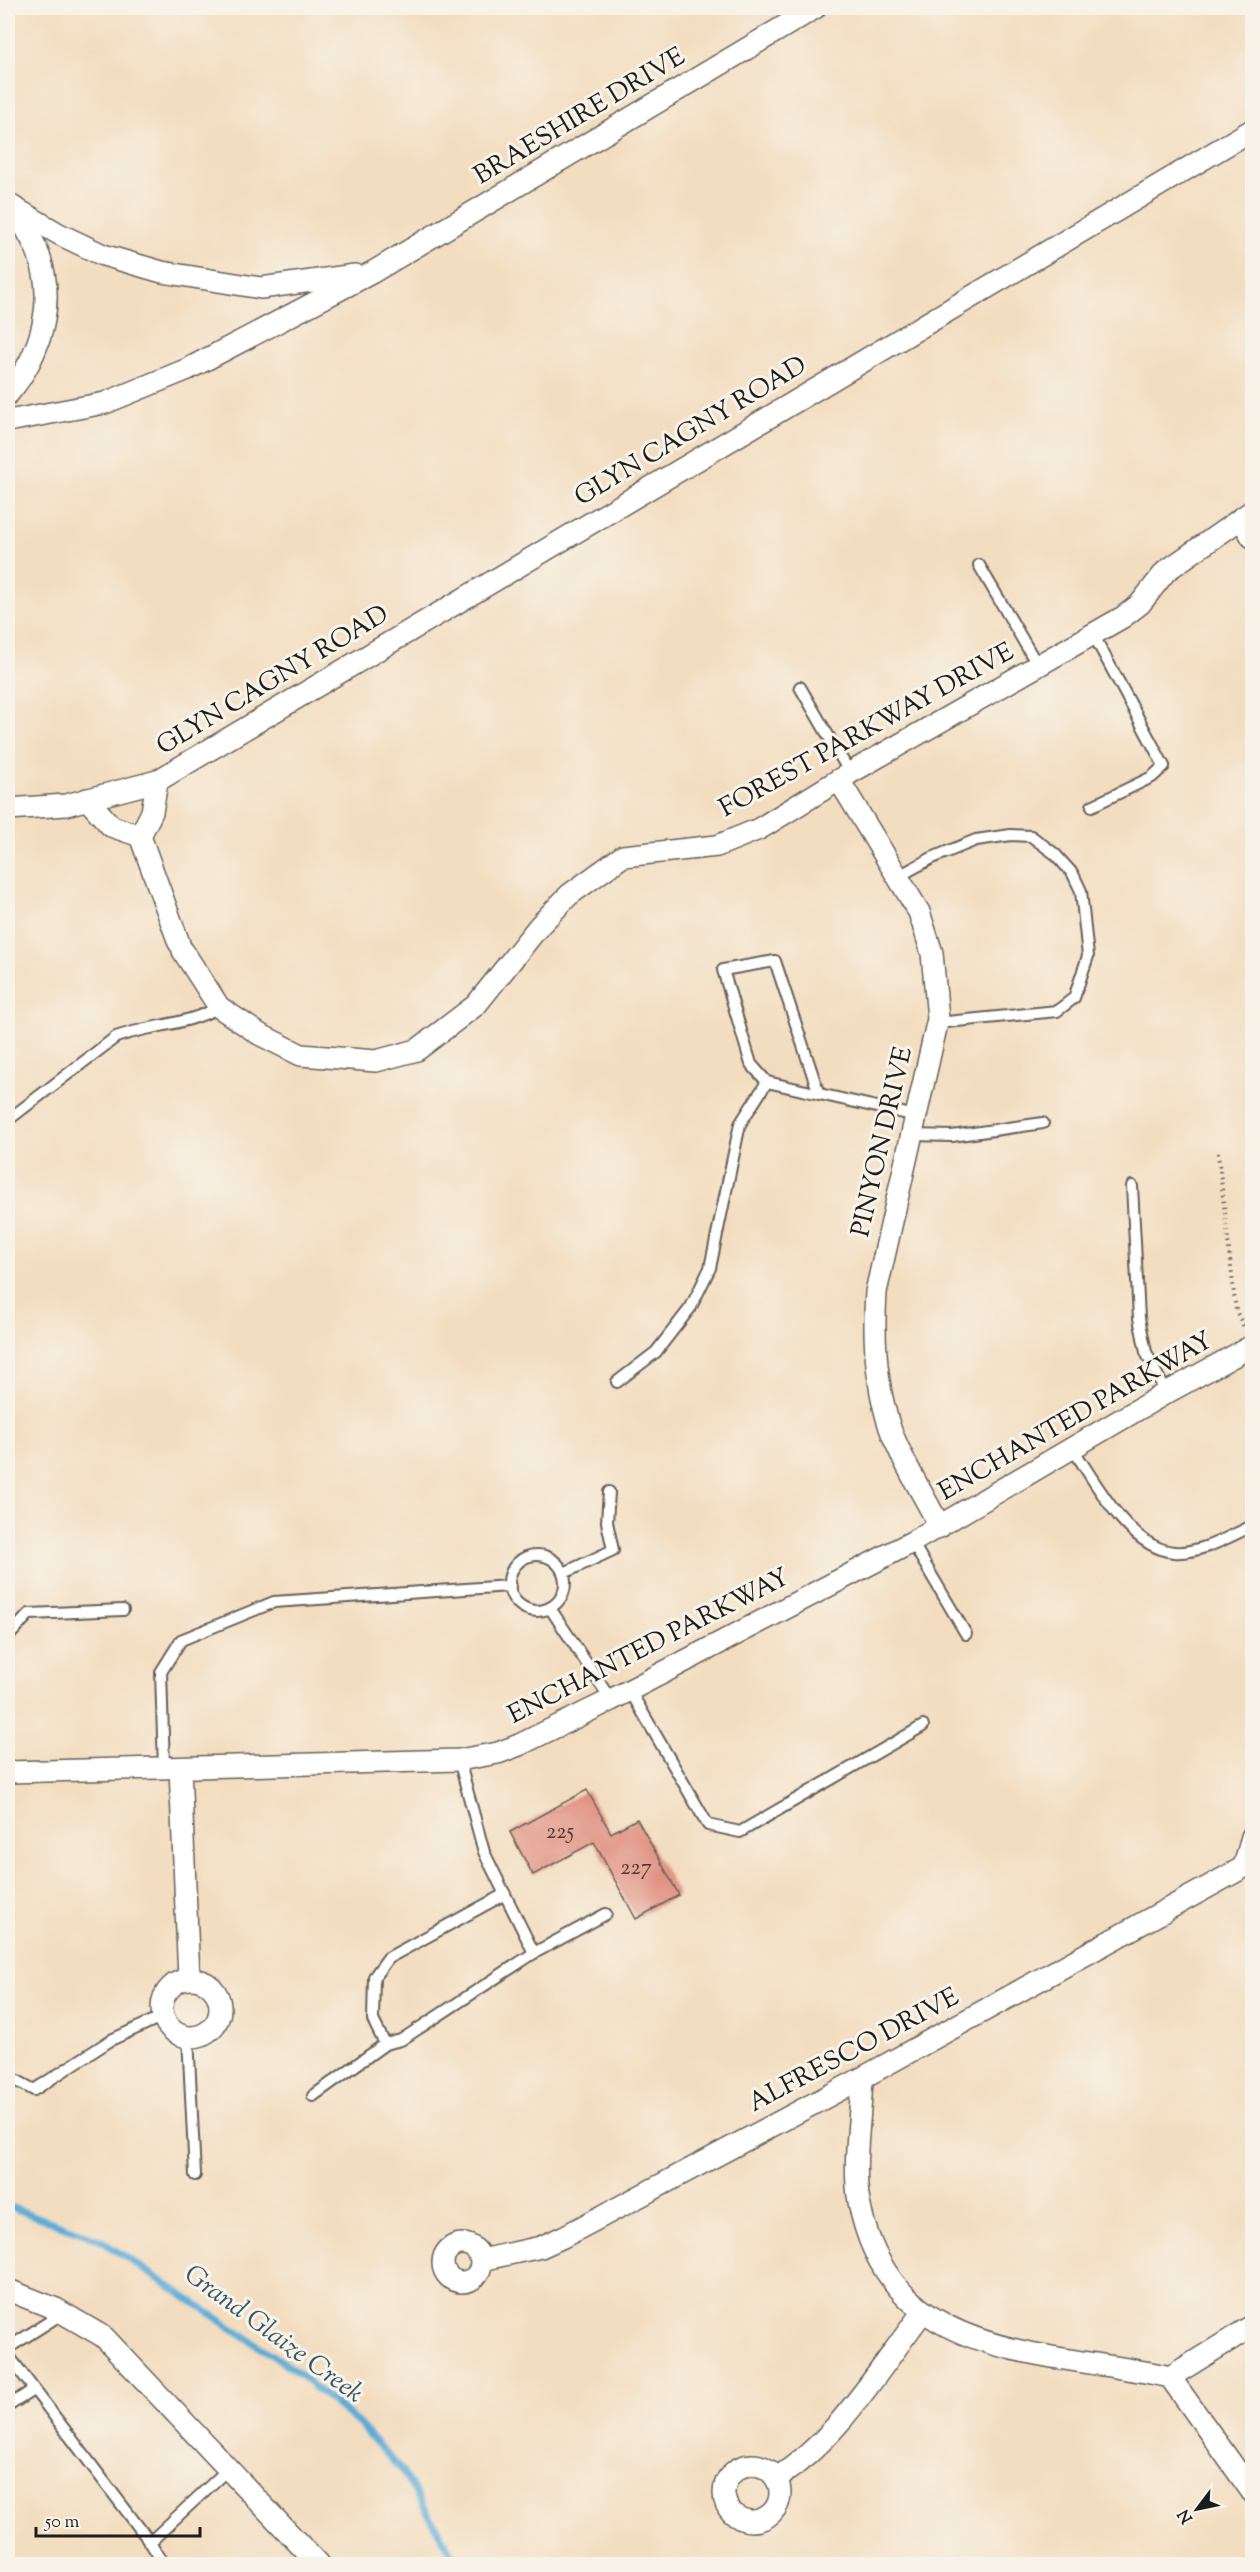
<svg xmlns="http://www.w3.org/2000/svg" width="1260" height="2572" viewBox="0 0 1260 2572" font-family="'Sorts Mill Goudy',serif">
  <style>
    .lines { fill: none; stroke-linecap: round; stroke-linejoin: round }
    .stream { stroke: #5bacd5; stroke-width: 7 }
    .building { fill: #e19383 }
    .service-casing { stroke: #676055; stroke-width: 14 }
    .minor-casing { stroke: #676055; stroke-width: 24 }
    .path { stroke: #676055; stroke-width: 4; stroke-dasharray: 1.5 4.5; stroke-linecap: butt }
    .service { stroke: #fff; stroke-width: 10 }
    .minor { stroke: #fff; stroke-width: 21 }
    .labels { text-anchor: middle; dominant-baseline: central; stroke-width: 6; stroke-linejoin: round; paint-order: stroke }
    .number-label { font-size: 22px; fill: #4d3a36 }
    .street-label { font-size: 26px; fill: #1c1c1c; stroke: #f7f3e8 }
    .water-label { font-size: 27px; font-style: italic; fill: #355666; stroke: #f7f3e8 }
  </style>
  <rect width="100%" height="100%" fill="#f7f3e8"/>
  <filter id="ink" filterUnits="userSpaceOnUse"><feTurbulence type="fractalNoise" baseFrequency=".0167" numOctaves="2"/><feDisplacementMap in="SourceGraphic" scale="12" xChannelSelector="R" yChannelSelector="G"/><feConvolveMatrix kernelMatrix="1 2 1 2 8 2 1 2 1" color-interpolation-filters="sRGB"/></filter>
  <filter id="wash" filterUnits="userSpaceOnUse"><feTurbulence type="fractalNoise" baseFrequency=".008" numOctaves="4" result="noise"/><feDisplacementMap in="SourceGraphic" scale="24" xChannelSelector="R" yChannelSelector="G"/><feGaussianBlur stdDeviation="1.35" result="paint"/><feColorMatrix in="noise" values="0 0 0 0 0 0 0 0 0 0 0 0 0 0 0 0 0 1.4 0 .05"/><feComposite in="paint" operator="in"/></filter>
  <g filter="url(#wash)">
    <rect width="100%" height="100%" fill="#f3ddc0"/>
    <g class="lines">
      <polyline class="stream" points="8,2206 100,2240 292,2368 359,2424 403,2472 458,2564"/>
    </g>
    <g id="blocks">
      <polygon class="building" points="587,1790 611,1833 637,1819 679,1895 636,1919 594,1842 533,1875 510,1832"/>
    </g>
  </g>
  <g filter="url(#ink)">
    <use href="#blocks" fill-opacity="0" stroke="#676055" stroke-width="1.5"/>
    <g class="lines">
      <defs>
        <g id="service">
          <polyline points="979,565 1038,666"/>
          <polyline points="800,687 850,773"/>
          <polyline points="1092,806 1152,777 1164,766 1093,634"/>
          <polyline points="899,876 932,858 976,840 1011,835 1031,836 1055,854 1073,874 1081,891 1088,956 1074,998 1057,1011 937,1023"/>
          <polyline points="819,1094 775,961 723,970 751,1064 767,1082 916,1116"/>
          <path d="M8 1120 116 1037C150 1025 188 1025 219 1007"/>
          <polyline points="912,1135 952,1136 1043,1123"/>
          <polyline points="1132,1186 1139,1318 1146,1352 1166,1393"/>
          <polyline points="617,1382 656,1352 691,1307 710,1268 740,1124 767,1082"/>
          <path d="M1073 1449C1096 1483 1129 1548 1174 1552 1200 1554 1230 1536 1252 1526"/>
          <polyline points="912,1542 966,1634"/>
          <circle cx="537" cy="1583" r="28"/>
          <polyline points="564,1573 613,1550 607,1522 609,1492"/>
          <polyline points="550,1608 611,1700"/>
          <polyline points="8,1637 29,1614 123,1610"/>
          <polyline points="629,1689 708,1825 740,1832 923,1726"/>
          <polyline points="459,1760 484,1852 534,1953 401,2040 385,2044 373,2020 374,1977 388,1958 505,1894"/>
          <polyline points="164,1768 161,1672 181,1640 274,1602 510,1586"/>
          <polyline points="534,1953 606,1914"/>
          <polyline points="188,2037 195,2175"/>
          <polyline points="8,2076 34,2090 111,2040 163,2016"/>
          <polyline points="313,2096 385,2044"/>
          <polyline points="8,2348 63,2313"/>
          <polyline points="8,2355 150,2542 227,2470"/>
          <polyline points="8,2406 33,2390"/>
          <polyline points="150,2542 164,2564"/>
        </g>
        <g id="minor">
          <polyline points="8,204 59,234 103,255 162,272 261,288 355,275"/>
          <path d="M8 394C42 354 58 298 36 248 31 236 23 224 16 212"/>
          <polyline points="8,421 105,403 188,369 373,272 815,8"/>
          <polyline points="1241,518 1252,537"/>
          <path d="M839 780 919 912 932 953 938 1019 876 1292C873 1338 876 1385 890 1428 902 1462 924 1495 940 1527"/>
          <polyline points="157,781 152,812 140,836 179,943"/>
          <polyline points="87,799 111,826 140,836"/>
          <polyline points="8,809 66,805 157,781 1252,130"/>
          <polyline points="183,951 219,1007 259,1034 301,1055 376,1061 417,1050 476,1005 539,926 569,895 623,856 717,846 759,829 850,773 1123,617 1140,604 1166,571 1252,511"/>
          <polyline points="180,1768 189,1979"/>
          <polyline points="8,1772 459,1760 498,1753 519,1745 611,1700 912,1542 1166,1393 1252,1346"/>
          <polyline points="1244,1867 1252,1837"/>
          <circle cx="191" cy="2008" r="29"/>
          <path d="M862 2078C861 2117 852 2164 859 2202 890 2363 1044 2349 1170 2377L1252 2492"/>
          <circle cx="462" cy="2263" r="19"/>
          <polyline points="481,2260 541,2247 563,2237 862,2078 1244,1867 1252,1867"/>
          <polyline points="8,2290 56,2309 104,2337 318,2564"/>
          <polyline points="1170,2377 1252,2326"/>
          <circle cx="752" cy="2493" r="28"/>
          <path d="M776 2478C837 2441 879 2369 922 2313"/>
        </g>
      </defs>
      <use href="#service" class="service-casing"/>
      <use href="#minor" class="minor-casing"/>
      <polyline class="path" points="1218,1153 1236,1311 1244,1327"/>
      <use href="#service" class="service"/>
      <use href="#minor" class="minor"/>
    </g>
  </g>
  <g class="labels">
    <g class="number-label">
      <text x="560" y="1833">225</text>
      <text x="636" y="1869">227</text>
    </g>
    <g class="street-label">
      <text transform="translate(580 117) rotate(-31)">BRAESHIRE DRIVE</text>
      <text transform="translate(691 432) rotate(-31)">GLYN CAGNY ROAD</text>
      <text transform="translate(273 681) rotate(-31)">GLYN CAGNY ROAD</text>
      <text transform="translate(867 731) rotate(-29)">FOREST PARKWAY DRIVE</text>
      <text transform="translate(883 1142) rotate(-77)">PINYON DRIVE</text>
      <text transform="translate(1076 1417) rotate(-30)">ENCHANTED PARKWAY</text>
      <text transform="translate(649 1647) rotate(-27)">ENCHANTED PARKWAY</text>
      <text transform="translate(854 2051) rotate(-28)">ALFRESCO DRIVE</text>
    </g>
    <g class="water-label">
      <text transform="translate(273 2335) rotate(36)">Grand Glaize Creek</text>
    </g>
  </g>
  <rect width="1260" height="2572" fill="none" stroke="#f7f3e8" stroke-width="30"/>
  <g transform="translate(1197 2509) rotate(238)" stroke="#f7f3e8" stroke-width="4.5" paint-order="stroke">
  <path d="M0-4.5L10 22L0 15L-10 22Z" fill="#1c1c1c"/>
  <text y="-9" font-size="16" font-weight="bold" text-anchor="middle" fill="#1c1c1c">N</text>
  </g>
  <path d="M36 2527v9h164v-9" fill="none" stroke="#1c1c1c" stroke-width="3"/>
  <text x="45" y="2527" font-size="18" fill="#1c1c1c" stroke="#f7f3e8" stroke-width="4.5" paint-order="stroke">50 m</text>
</svg>
